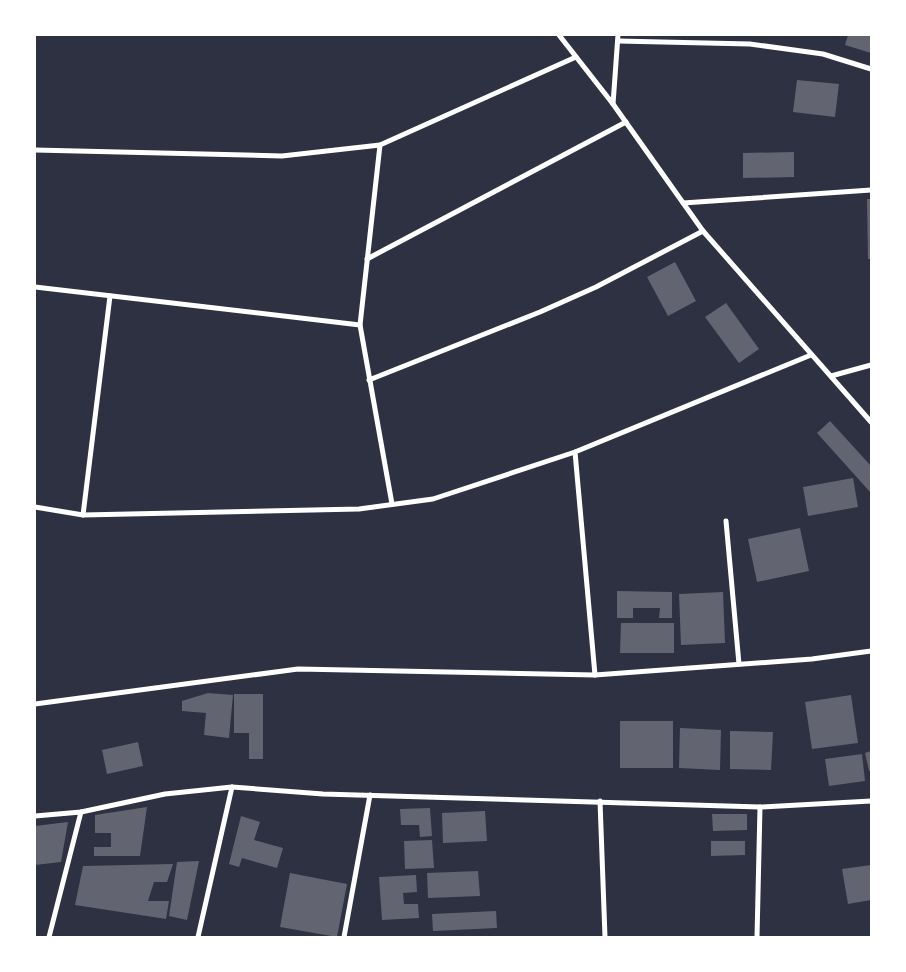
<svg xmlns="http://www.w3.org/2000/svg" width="906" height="972" viewBox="0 0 906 972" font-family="Helvetica,sans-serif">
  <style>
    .building { fill: #626471 }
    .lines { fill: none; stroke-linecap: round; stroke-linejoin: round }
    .minor { stroke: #fff; stroke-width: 5 }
  </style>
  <rect width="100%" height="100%" fill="#2d3142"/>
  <g class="building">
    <polygon points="848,35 871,35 871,53 845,45"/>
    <polygon points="797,80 839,84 835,117 793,112"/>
    <polygon points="794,152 794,177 743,178 743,153"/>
    <polygon points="867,199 871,199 871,259 868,259"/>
    <polygon points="675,262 696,301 668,316 647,277"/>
    <polygon points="726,303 759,349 739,363 705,317"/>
    <polygon points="830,421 871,466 871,493 817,433"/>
    <polygon points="853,478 858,507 808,516 803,487"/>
    <polygon points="800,528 809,571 757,582 748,539"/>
    <polygon points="617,591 672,592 672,618 659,618 660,608 633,608 633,618 617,618"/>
    <polygon points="723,592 725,643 681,645 679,594"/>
    <polygon points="621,623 674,623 674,653 620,653"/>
    <polygon points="208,693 233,695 229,738 204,735 206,713 182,711 182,701"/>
    <polygon points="234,694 263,694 263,759 249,759 249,733 234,733"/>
    <polygon points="851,695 858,743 812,749 805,702"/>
    <rect x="620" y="721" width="53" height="47"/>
    <polygon points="680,728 721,730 720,770 679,768"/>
    <polygon points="730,731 773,732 771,770 730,769"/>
    <polygon points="138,742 143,766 107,774 102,750"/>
    <polygon points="871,751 871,770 869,771 865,753"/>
    <polygon points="862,754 865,781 829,786 825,759"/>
    <polygon points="147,807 140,856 94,856 94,847 111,847 111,833 95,833 95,815"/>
    <polygon points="430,808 432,836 420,837 419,825 401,825 400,809"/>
    <polygon points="485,811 487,841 443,843 442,813"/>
    <polygon points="712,814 747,814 747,830 713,831"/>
    <polygon points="241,816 260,822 254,840 283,848 277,868 242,858 239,867 229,864"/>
    <polygon points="68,822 61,862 35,865 35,826"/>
    <polygon points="432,840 434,868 405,869 404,841"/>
    <polygon points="711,841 745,841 745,855 711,856"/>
    <polygon points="199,861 187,920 169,916 177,862"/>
    <polygon points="173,864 167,882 154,882 148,901 169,901 166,919 75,905 83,866"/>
    <polygon points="871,865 871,900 848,904 842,869"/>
    <polygon points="478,871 480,896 428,898 427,873"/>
    <polygon points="290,873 347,884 337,937 280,927"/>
    <polygon points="416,875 417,892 403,893 404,904 418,904 419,918 382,920 379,877"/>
    <polygon points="496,911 497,928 433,931 432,914"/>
  </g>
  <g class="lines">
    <g class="minor">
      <polyline points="559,35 613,104 703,231 871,422"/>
      <polyline points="618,41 750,44 823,54 871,69"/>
      <polyline points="613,104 618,35"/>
      <polyline points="380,145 360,325 392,504"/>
      <polyline points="35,150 282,156 380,145 576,57"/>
      <polyline points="683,203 871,190"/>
      <polyline points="367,259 626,122"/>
      <polyline points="35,287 360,325"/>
      <polyline points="831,376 871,365"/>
      <polyline points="369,380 540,312 596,287 703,231"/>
      <polyline points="575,452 595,675"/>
      <polyline points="35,507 83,515 359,509 433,499 575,452 811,355"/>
      <polyline points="83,515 110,296"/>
      <polyline points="726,521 739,664"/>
      <polyline points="35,704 298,669 595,675 812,659 871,651"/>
      <polyline points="600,801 605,937"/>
      <polyline points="35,816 81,812 165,794 232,787 323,794 760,807 871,801"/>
      <polyline points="49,937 81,812"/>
      <polyline points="198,937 232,787"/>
      <polyline points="344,937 370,795"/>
      <polyline points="757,937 760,807"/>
    </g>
  </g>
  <rect width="906" height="972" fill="none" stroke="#ffffff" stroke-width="72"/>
</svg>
